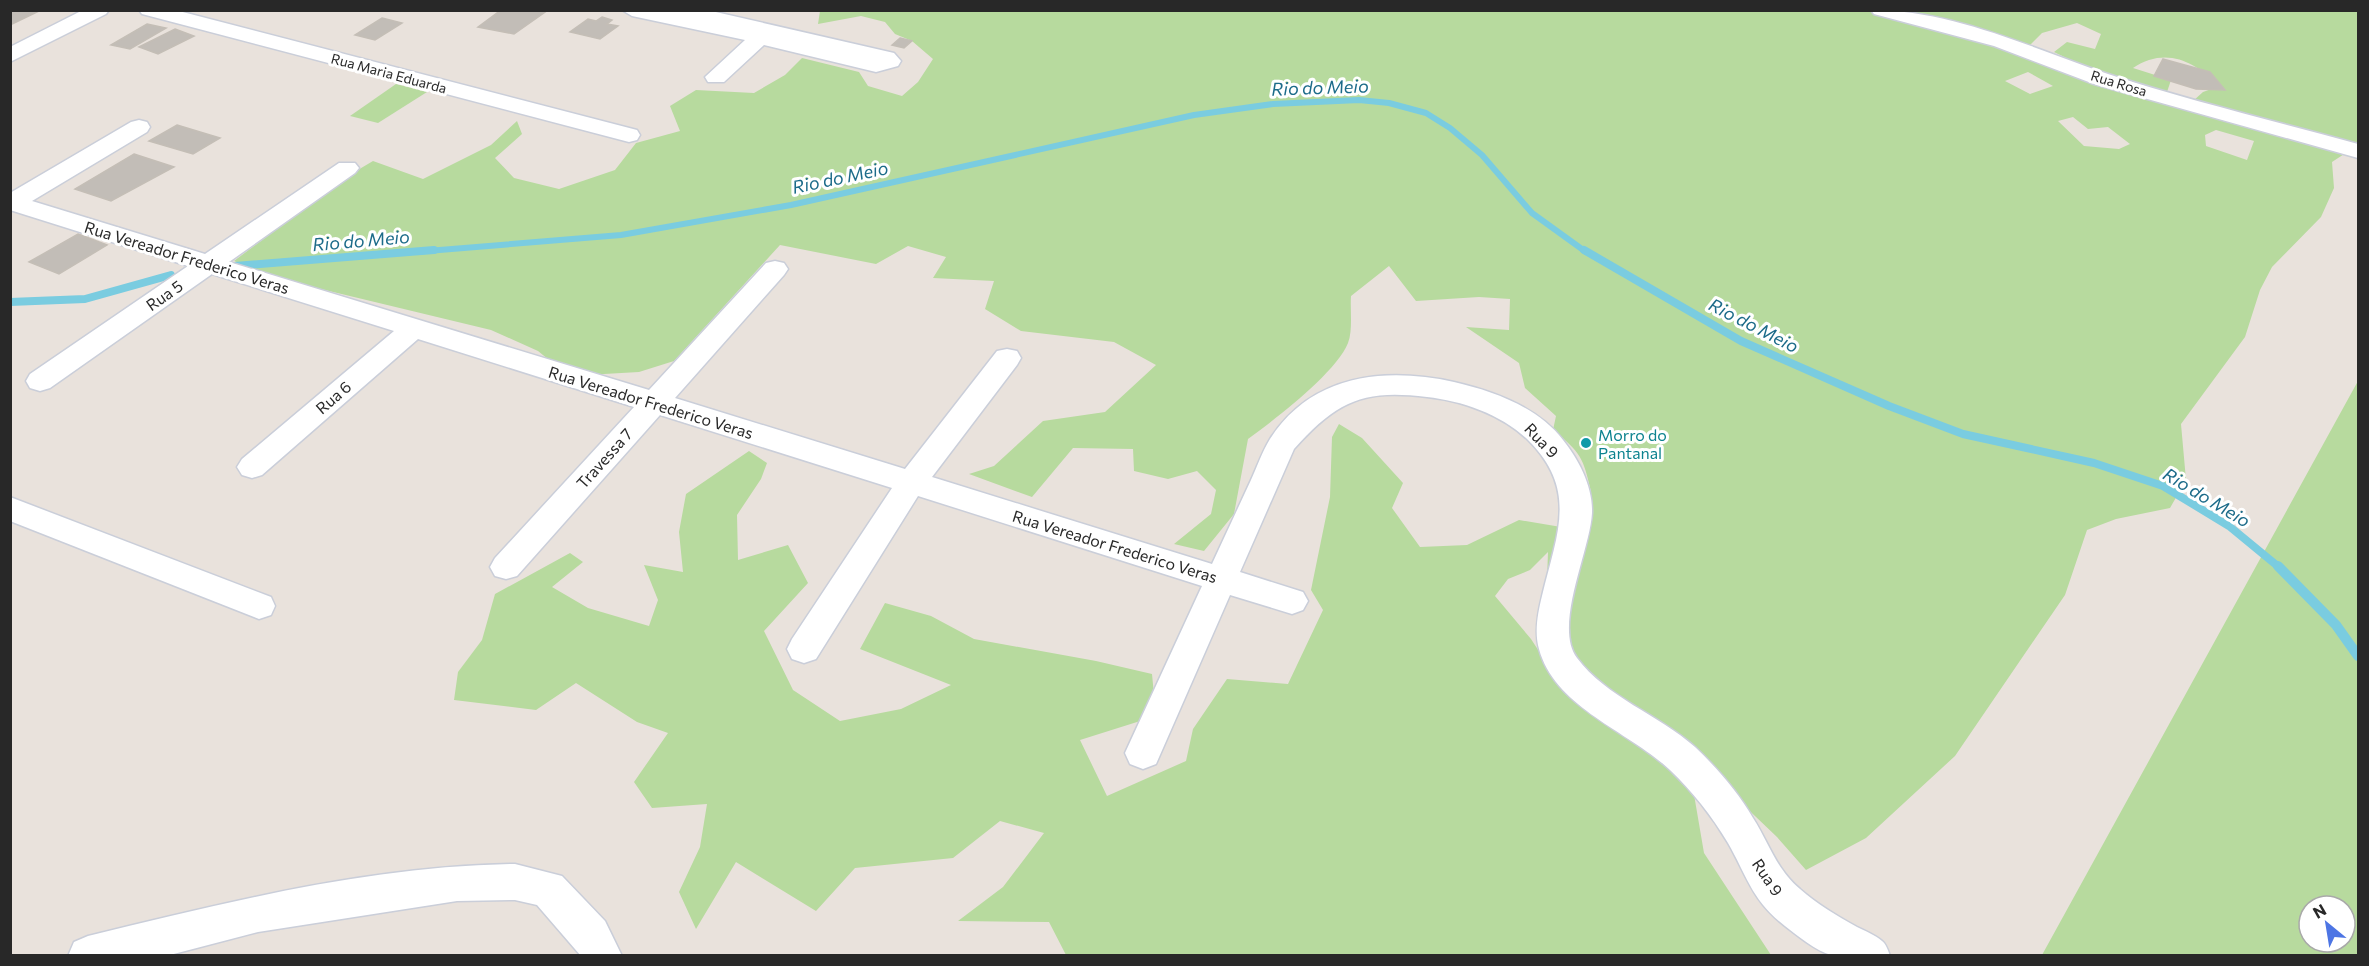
<svg xmlns="http://www.w3.org/2000/svg" width="2369" height="966" viewBox="0 0 2369 966" font-family="Commissioner,sans-serif">
  <style>
    .green { fill: #b7da9e; fill-rule: evenodd }
    .lines { fill: none; stroke-linecap: round; stroke-linejoin: round }
    .stream-far2 { stroke: #7acce0; stroke-width: 6 }
    .stream-far1 { stroke: #7acce0; stroke-width: 8 }
    .stream { stroke: #7acce0; stroke-width: 10 }
    .building { fill: #c2bdb7; stroke: #c4beb6; stroke-width: 1.5 }
    .minor-casing { stroke: #caced9; stroke-width: 3 }
    .minor { fill: #fff; fill-rule: evenodd }
    .culture-dot { fill: #0f9aa8; stroke: #fff; stroke-width: 2 }
    .labels { text-anchor: middle; dominant-baseline: central; stroke-width: 6; stroke-linejoin: round; paint-order: stroke }
    .far-street-label { font-size: 14px; fill: #282828; stroke: #fff }
    .street-label { font-size: 16px; fill: #282828; stroke: #fff }
    .culture-label { font-size: 16px; fill: #0d838f; stroke: #fff; text-anchor: start }
    .water-label { font-size: 18px; font-style: italic; fill: #1c6b89; stroke: #fff }
  </style>
  <rect width="100%" height="100%" fill="#e9e2dc"/>
  <g class="green">
    <path d="M820 11H2358V145L2332 162 2334 188 2321 217 2272 267 2260 290 2245 337 2181 424 2186 480 2170 508 2116 519 2087 530 2065 595 1955 756 1866 838 1806 870 1777 837 1712 775 1556 646 1546 609 1548 552 1530 570 1508 579 1495 596 1531 639 1557 679 1691 777 1704 853 1771 955H1066L1049 922 958 921 1003 887 1044 833 1000 821 953 858 855 868 816 911 736 862 696 929 679 892 700 847 707 804 652 808 634 782 668 733 637 722 576 683 536 710 454 700 458 672 482 640 495 594 570 553 583 562 552 587 588 608 649 626 658 600 644 565 683 572 679 532 686 494 749 451 767 463 761 479 737 515 738 560 788 545 808 583 764 631 793 690 840 721 901 709 951 685 860 649 885 603 931 616 974 639 1096 661 1152 674 1156 716 1080 740 1107 796 1186 761 1193 729 1227 679 1288 684 1323 610 1311 590 1330 497 1332 437 1339 424 1362 438 1403 483 1392 508 1420 547 1467 545 1519 520 1561 527 1591 492C1583 457 1581 453 1553 430L1556 416 1525 388 1519 363 1466 327 1509 330 1510 299 1479 297 1416 301 1389 266 1351 296C1350 310 1353 330 1348 343 1336 373 1274 420 1248 439L1234 514 1204 551 1174 544 1211 514 1216 490 1197 471 1168 479 1134 471 1133 449 1073 448 1032 497 969 474 994 466 1043 421 1105 412 1156 365 1114 342 1021 331 985 309 994 281 933 278 946 257 908 246 876 264 780 245 674 361 639 372 569 376 538 351 491 330 271 277 234 261 346 177 373 161 423 179 491 145 517 121 522 134 495 158 514 178 559 189 615 170 636 143 680 131 670 106 696 90 754 93 785 75 802 58 859 72 868 86 902 96 918 82 933 59 912 41 895 34 885 22 861 16 818 24ZM2077 23 2101 34 2095 49 2067 42 2054 52 2114 81 2167 92 2171 80 2133 68C2164 47 2196 60 2217 87L2203 92 2193 101 2099 83 2028 47 2042 33ZM2028 72 2053 86 2030 94 2005 81ZM2073 117 2088 129 2108 127 2130 144 2119 149 2084 146 2058 121ZM2216 130 2254 141 2247 160 2206 146 2205 135Z"/>
    <polygon points="396,84 427,92 378,123 350,116"/>
    <path d="M2358 381V955H2042ZM2309 906H2345V942H2309Z"/>
  </g>
  <g class="lines">
    <polyline class="stream-far2" points="415,252 621,235 791,205 1194,115 1273,104 1359,100 1389,103 1426,113 1450,128 1482,155 1532,213 1586,252"/>
    <g class="stream-far1">
      <polyline points="1584,250 1741,341 1889,406 1963,434 2094,463 2163,486 2229,526 2280,568"/>
      <polyline points="235,266 434,250"/>
      <polyline points="10,302 85,299 171,275"/>
    </g>
    <polyline class="stream" points="2278,566 2336,625 2358,656"/>
  </g>
  <g class="building">
    <polygon points="10,10 41,10 10,25"/>
    <polygon points="501,10 548,10 514,34 478,27"/>
    <polygon points="602,17 612,20 607,24 618,26 600,39 570,32 588,19 596,21"/>
    <polygon points="382,18 402,23 375,40 355,35"/>
    <polygon points="147,24 166,28 130,49 111,45"/>
    <polygon points="175,29 194,36 158,54 139,47"/>
    <polygon points="900,38 912,41 904,48 892,45"/>
    <polygon points="2163,59 2210,72 2225,90 2196,89 2154,76"/>
    <polygon points="177,125 220,138 193,154 149,141"/>
    <polygon points="134,154 174,167 111,201 75,189"/>
    <polygon points="78,234 107,245 59,274 29,262"/>
  </g>
  <g class="lines">
    <defs>
      <g id="minor">
        <polygon points="83,10 109,10 106,14 10,62 10,47"/>
        <polygon points="139,10 175,10 637,130 640,135 637,140 629,142 142,14"/>
        <polygon points="622,10 707,10 894,53 901,61 898,66 876,72 764,45 724,82 708,82 705,77 745,40 632,16"/>
        <path d="M1871 10C1953 10 2031 48 2108 74 2190 101 2275 121 2358 144V158L2094 84 1994 46 1874 14Z"/>
        <path d="M139 120 147 122 150 127 147 132 32 201 205 254 339 163H355L359 168 355 173 229 262 649 390 766 263 775 261 784 263 788 269 784 275 675 398 905 469 997 351 1007 349 1017 351 1021 358 1017 365 932 477 1212 564C1225 536 1238 508 1251 480 1257 467 1262 452 1270 439 1312 374 1385 367 1454 382 1493 391 1538 407 1563 440 1579 460 1593 487 1592 513 1590 551 1553 626 1577 658 1606 697 1659 715 1695 747 1717 768 1738 792 1753 818 1769 843 1776 869 1800 889 1817 904 1837 916 1857 927 1865 931 1875 935 1882 941 1886 944 1888 950 1890 956 1874 956 1845 959 1831 955 1816 951 1798 936 1785 926 1752 901 1747 876 1728 843 1712 816 1692 791 1670 770 1629 731 1555 708 1539 649 1534 632 1538 612 1542 596 1556 536 1579 491 1529 441 1503 415 1463 401 1427 397 1363 389 1337 401 1294 449L1240 572 1303 592 1308 601 1303 610 1292 614 1230 595 1156 764 1143 769 1130 764 1125 753 1202 586 918 496 816 659 804 663 792 659 787 649 792 639 892 488 660 415 517 576 506 579 495 576 490 567 495 558 634 407 418 339 262 475 252 478 242 475 237 467 242 459 394 331 212 274 50 388 40 391 30 388 26 381 30 374 188 266 10 210V193L131 122Z"/>
        <polygon points="10,497 271,597 275,606 271,615 259,619 10,521"/>
        <path d="M515 864 562 876 605 921 622 956H581L537 905 515 900 457 901 258 932 166 956H68L74 942 88 936C228 902 370 866 515 864Z"/>
      </g>
    </defs>
    <use href="#minor" class="minor-casing"/>
    <use href="#minor" class="minor"/>
  </g>
  <circle class="culture-dot" cx="1586" cy="443" r="6"/>
  <g class="labels">
    <g class="far-street-label">
      <text transform="translate(389 73) rotate(15)">Rua Maria Eduarda</text>
      <text transform="translate(2119 83) rotate(17)">Rua Rosa</text>
    </g>
    <g class="street-label">
      <text transform="translate(187 257) rotate(17)">Rua Vereador Frederico Veras</text>
      <text transform="translate(164 295) rotate(-35)">Rua 5</text>
      <text transform="translate(333 397) rotate(-41)">Rua 6</text>
      <text transform="translate(651 402) rotate(17)">Rua Vereador Frederico Veras</text>
      <text transform="translate(1542 440) rotate(46)">Rua 9</text>
      <text transform="translate(604 458) rotate(-48)">Travessa 7</text>
      <text transform="translate(1115 546) rotate(17)">Rua Vereador Frederico Veras</text>
      <text transform="translate(1768 877) rotate(56)">Rua 9</text>
    </g>
    <g class="culture-label">
      <text x="1598" y="434">Morro do<tspan x="1598" dy="18">Pantanal</tspan></text>
    </g>
    <g class="water-label">
      <text transform="translate(1320 87) rotate(-2)">Rio do Meio</text>
      <text transform="translate(840 177) rotate(-12)">Rio do Meio</text>
      <text transform="translate(361 240) rotate(-5)">Rio do Meio</text>
      <text transform="translate(1754 325) rotate(27)">Rio do Meio</text>
      <text transform="translate(2207 497) rotate(31)">Rio do Meio</text>
    </g>
  </g>
  <rect width="2369" height="966" fill="none" stroke="#282828" stroke-width="24"/>
  <g transform="translate(2327 924) rotate(330)"><circle r="28" fill="#ffffff" stroke="#a9a9a9" stroke-width="1.5"/>
  <path d="M0-4.5L10 22L0 15L-10 22Z" fill="#4d75e4"/>
  <text y="-9" font-size="16" font-weight="bold" text-anchor="middle" fill="#282828">N</text>
  </g>
</svg>
